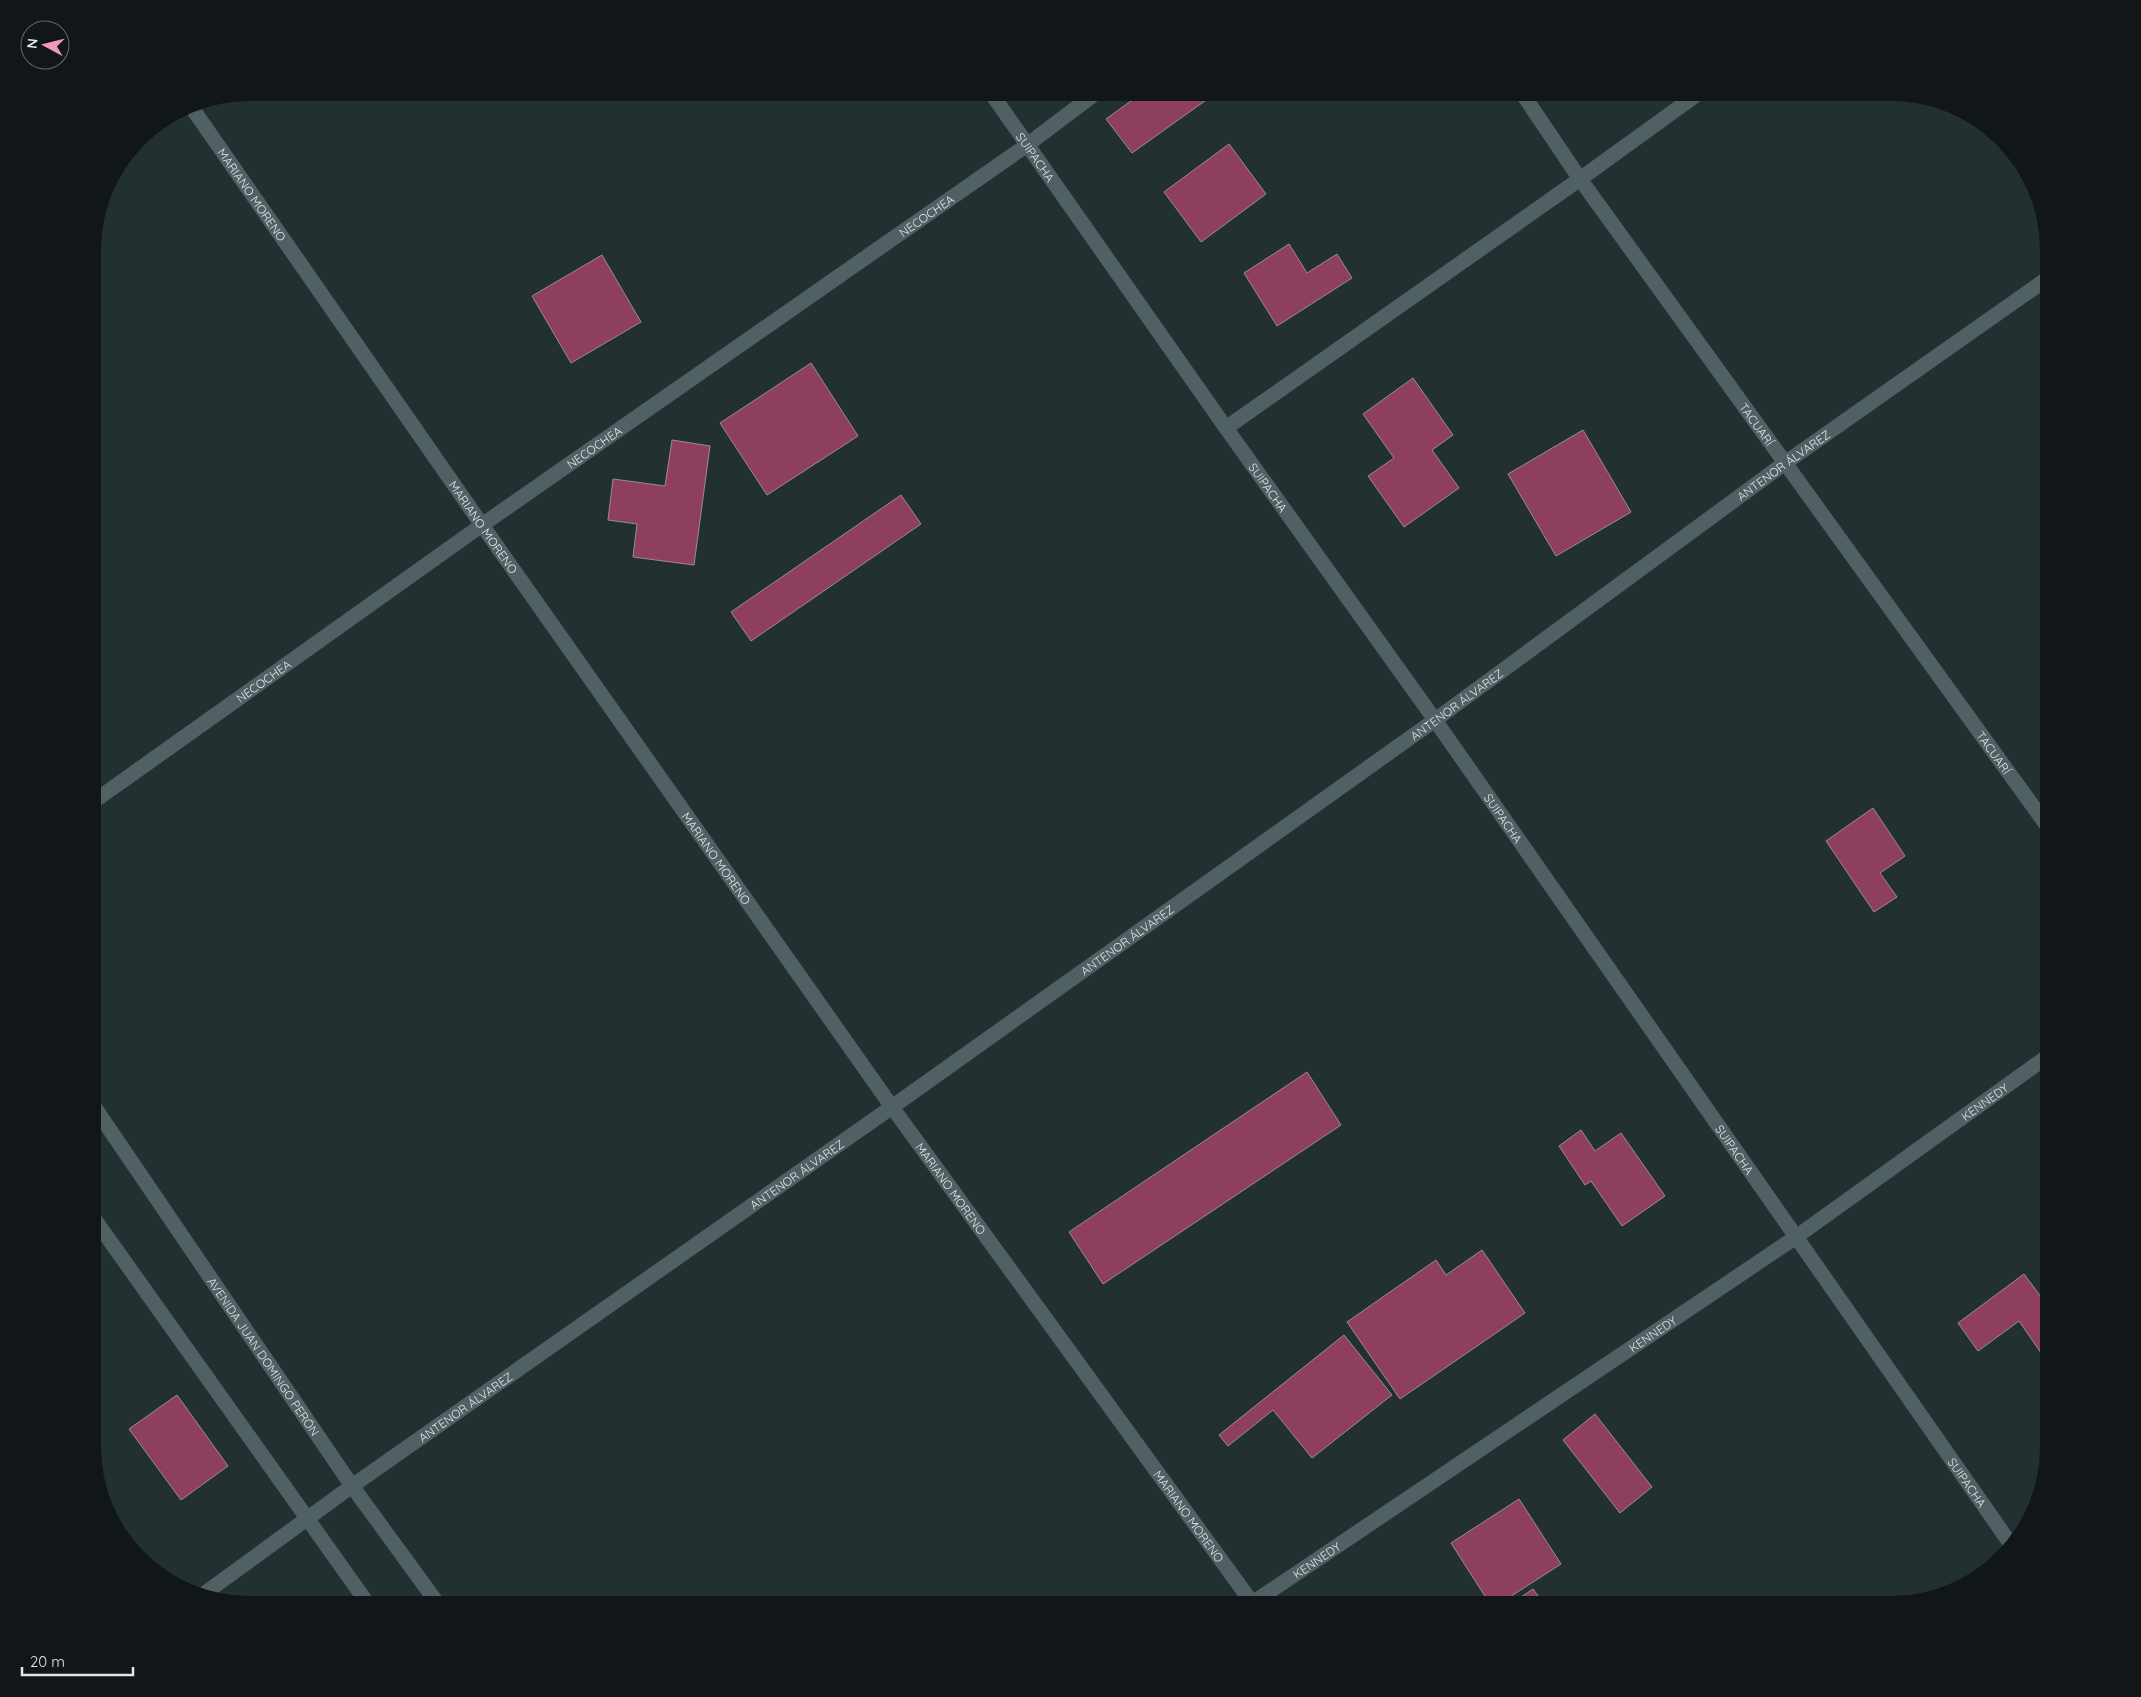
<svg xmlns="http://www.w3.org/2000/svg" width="2141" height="1697" viewBox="0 0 2141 1697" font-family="Quicksand,sans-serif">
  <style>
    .building { fill: #8e3f5f; stroke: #9b8c91 }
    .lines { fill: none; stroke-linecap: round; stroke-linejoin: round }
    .street { stroke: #516062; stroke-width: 15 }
    .labels { text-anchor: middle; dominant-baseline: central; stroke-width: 5; stroke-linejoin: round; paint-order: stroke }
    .street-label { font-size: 12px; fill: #dfe7e8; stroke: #111718 }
  </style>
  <rect width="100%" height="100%" fill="#233032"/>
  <g class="building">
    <polygon points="1142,93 1216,93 1132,153 1106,119"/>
    <polygon points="1229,144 1266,194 1201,242 1164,192"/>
    <polygon points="1289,244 1307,273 1337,254 1352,278 1277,326 1244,273"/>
    <polygon points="602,255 641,322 571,363 532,296"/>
    <polygon points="811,363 858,436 767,495 720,423"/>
    <polygon points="1413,378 1453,435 1432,450 1459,488 1404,527 1368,476 1394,458 1363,414"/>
    <polygon points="1583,430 1631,512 1556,556 1508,474"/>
    <polygon points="672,440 710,446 694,565 633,557 637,524 608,520 613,479 665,486"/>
    <polygon points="901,495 921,524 751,641 731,612"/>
    <polygon points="1873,808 1905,856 1880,873 1897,897 1874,912 1826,841"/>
    <polygon points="1307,1072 1341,1125 1103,1284 1069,1232"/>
    <polygon points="1581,1130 1595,1151 1621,1133 1665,1196 1622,1226 1591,1181 1585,1185 1559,1146"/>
    <polygon points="1482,1250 1525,1313 1400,1399 1347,1322 1436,1260 1446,1275"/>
    <polygon points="2024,1274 2041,1297 2048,1292 2048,1363 2019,1321 1978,1351 1958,1323"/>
    <polygon points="1344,1335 1392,1395 1312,1458 1273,1410 1228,1446 1219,1435"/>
    <polygon points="177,1395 228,1466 181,1500 129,1429"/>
    <polygon points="1595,1414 1652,1487 1620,1513 1563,1440"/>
    <polygon points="1519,1499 1561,1564 1499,1604 1490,1604 1451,1543"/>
    <polygon points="1533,1589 1544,1604 1511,1604"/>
  </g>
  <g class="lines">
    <g class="street">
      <path id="s1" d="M991 93 1226 428 1435 720 2012 1546"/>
      <path id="s2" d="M1522 93 1580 179 2048 827"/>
      <path id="s3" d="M190 105 482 525 892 1107 1253 1604"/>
      <polyline points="1226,428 1580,179 1699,93"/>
      <path id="s4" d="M93 802 482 525 1027 145 1096 93"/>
      <path id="s5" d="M93 1105 352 1486 438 1604"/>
      <polyline points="93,1217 368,1604"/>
      <path id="s6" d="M201 1596 352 1486 892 1107 1435 720 1785 463 2048 278"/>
      <path id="s7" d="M1251 1604 1796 1237 2048 1056"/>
    </g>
  </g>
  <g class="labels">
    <g class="street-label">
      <text stroke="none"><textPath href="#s1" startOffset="78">SUIPACHA</textPath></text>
      <text stroke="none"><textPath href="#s3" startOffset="109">MARIANO MORENO</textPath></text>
      <text stroke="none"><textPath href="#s4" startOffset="1019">NECOCHEA</textPath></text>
      <text stroke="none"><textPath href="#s2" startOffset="406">TACUARÍ</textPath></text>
      <text stroke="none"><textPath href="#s4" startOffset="614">NECOCHEA</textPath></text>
      <text stroke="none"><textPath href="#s6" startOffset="1945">ANTENOR ÁLVAREZ</textPath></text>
      <text stroke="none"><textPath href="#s1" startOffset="482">SUIPACHA</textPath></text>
      <text stroke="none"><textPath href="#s3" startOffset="514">MARIANO MORENO</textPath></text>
      <text stroke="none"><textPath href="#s4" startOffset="209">NECOCHEA</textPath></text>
      <text stroke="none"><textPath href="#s6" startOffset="1540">ANTENOR ÁLVAREZ</textPath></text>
      <text stroke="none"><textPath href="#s2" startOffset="811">TACUARÍ</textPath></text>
      <text stroke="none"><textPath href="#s1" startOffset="888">SUIPACHA</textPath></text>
      <text stroke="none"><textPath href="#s3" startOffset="919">MARIANO MORENO</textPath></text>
      <text stroke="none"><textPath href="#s6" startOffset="1135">ANTENOR ÁLVAREZ</textPath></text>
      <text stroke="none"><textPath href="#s7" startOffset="889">KENNEDY</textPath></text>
      <text stroke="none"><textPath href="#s1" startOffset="1292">SUIPACHA</textPath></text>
      <text stroke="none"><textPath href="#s6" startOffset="730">ANTENOR ÁLVAREZ</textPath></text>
      <text stroke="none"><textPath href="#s3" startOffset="1324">MARIANO MORENO</textPath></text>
      <text stroke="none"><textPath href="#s7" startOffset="484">KENNEDY</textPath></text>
      <text stroke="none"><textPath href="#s5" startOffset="304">AVENIDA JUAN DOMINGO PERÓN</textPath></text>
      <text stroke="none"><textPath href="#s6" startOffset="325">ANTENOR ÁLVAREZ</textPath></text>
      <text stroke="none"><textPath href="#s1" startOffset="1698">SUIPACHA</textPath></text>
      <text stroke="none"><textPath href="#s3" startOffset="1729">MARIANO MORENO</textPath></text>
      <text stroke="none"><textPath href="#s7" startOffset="79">KENNEDY</textPath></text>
    </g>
  </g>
  <path d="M0 0H2141V1697H0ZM250 101H1891A149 149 0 0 1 2040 250V1447A149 149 0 0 1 1891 1596H250A149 149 0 0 1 101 1447V250A149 149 0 0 1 250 101Z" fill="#111718" fill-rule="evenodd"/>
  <g transform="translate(45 45) rotate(277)"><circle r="24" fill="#111718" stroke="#636a6b"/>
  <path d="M0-4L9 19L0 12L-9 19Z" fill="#ef9ab8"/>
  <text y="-8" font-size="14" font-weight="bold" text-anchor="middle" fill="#dfe7e8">N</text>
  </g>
  <path d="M22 1667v8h111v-8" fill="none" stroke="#dfe7e8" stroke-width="2.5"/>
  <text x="30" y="1667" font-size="15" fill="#dfe7e8" stroke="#111718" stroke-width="4" paint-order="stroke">20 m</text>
</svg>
